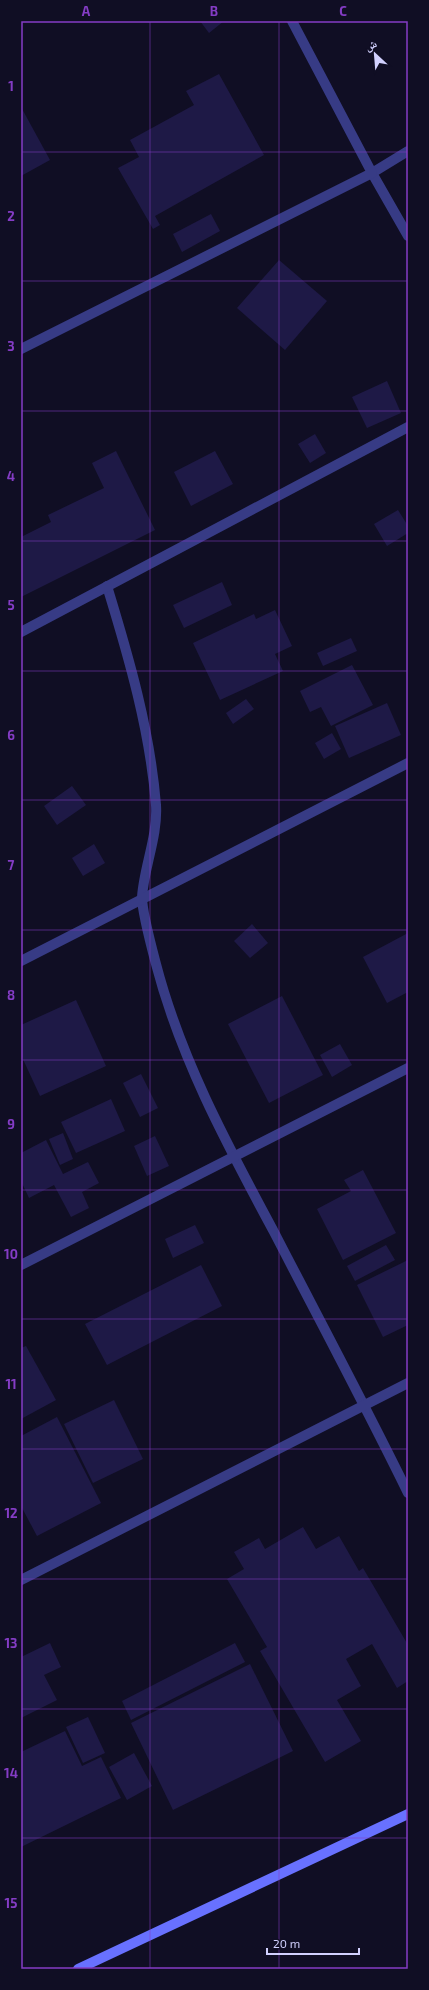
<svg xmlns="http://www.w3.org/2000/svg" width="429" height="1990" viewBox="0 0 429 1990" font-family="'Exo 2','Noto Naskh Arabic',sans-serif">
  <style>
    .building { fill: #1e1946 }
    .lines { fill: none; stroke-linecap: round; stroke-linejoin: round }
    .street { stroke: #373b85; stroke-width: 10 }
    .secondary { stroke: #6871ff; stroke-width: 10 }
    .grid { fill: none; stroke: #843cc5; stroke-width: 1; stroke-opacity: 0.55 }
    .neatline { fill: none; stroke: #843cc5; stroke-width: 1.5 }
    .grid-label { font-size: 13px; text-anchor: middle; font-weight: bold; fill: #843cc5 }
  </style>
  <rect width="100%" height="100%" fill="#100e24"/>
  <g class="building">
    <polygon points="200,21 224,21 209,33"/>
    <polygon points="219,74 264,155 155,216 160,225 153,229 118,168 139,157 130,140 194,105 186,91"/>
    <polygon points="21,107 50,160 21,176"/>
    <polygon points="211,214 220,231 182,252 173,234"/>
    <polygon points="279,260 327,301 285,350 237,308"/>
    <polygon points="387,381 401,413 367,428 352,397"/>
    <polygon points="315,434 326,453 310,463 298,444"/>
    <polygon points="116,451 155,530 21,597 21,537 51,522 48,515 104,488 92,463"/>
    <polygon points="215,451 233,484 191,506 174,472"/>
    <polygon points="398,510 408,526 408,533 387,546 374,524"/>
    <polygon points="222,582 232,605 184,628 173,605"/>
    <polygon points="275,610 292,646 275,654 283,671 220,700 193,643 254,614 256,619"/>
    <polygon points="351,638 357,651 323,666 317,653"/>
    <polygon points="352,665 373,705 331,726 321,707 310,712 300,691"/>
    <polygon points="246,699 254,709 233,724 226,713"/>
    <polygon points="387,703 401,735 349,758 335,726"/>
    <polygon points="332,733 341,749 324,759 315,743"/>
    <polygon points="72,786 86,805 57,825 44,806"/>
    <polygon points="94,844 105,863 83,876 72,858"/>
    <polygon points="252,924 268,943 250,958 234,941"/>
    <polygon points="408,933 408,992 387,1003 363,957"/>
    <polygon points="282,996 323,1075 269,1103 228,1024"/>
    <polygon points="76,1000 106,1066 40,1096 21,1055 21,1025"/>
    <polygon points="340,1044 352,1065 332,1077 320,1055"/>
    <polygon points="141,1074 158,1108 140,1117 123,1083"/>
    <polygon points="111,1099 125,1131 76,1153 61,1122"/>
    <polygon points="63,1133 73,1159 60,1165 49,1139"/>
    <polygon points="155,1136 169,1166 147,1176 134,1146"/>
    <polygon points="46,1140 63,1174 88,1162 99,1183 82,1192 89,1208 71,1217 54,1185 29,1198 21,1181 21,1153"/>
    <polygon points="363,1170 396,1233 343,1260 317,1209 351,1191 344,1180"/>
    <polygon points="195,1225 204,1243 173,1258 165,1239"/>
    <polygon points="386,1245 395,1260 355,1281 347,1266"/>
    <polygon points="408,1260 408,1325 383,1337 357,1285"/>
    <polygon points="201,1265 222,1306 107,1365 85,1324"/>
    <polygon points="26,1346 56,1400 21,1419 21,1348"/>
    <polygon points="114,1400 143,1459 93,1483 64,1424"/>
    <polygon points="57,1417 101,1503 37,1536 21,1506 21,1436"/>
    <polygon points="303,1527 316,1549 339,1536 359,1571 363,1568 408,1645 408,1681 397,1688 372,1644 346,1659 361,1686 337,1700 361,1741 325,1762 260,1651 267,1647 227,1579 244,1569 234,1552 259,1538 265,1549"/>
    <polygon points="50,1643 61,1667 44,1675 57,1700 21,1718 21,1657"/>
    <polygon points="235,1643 245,1662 131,1720 122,1701"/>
    <polygon points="250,1664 293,1751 173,1810 131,1723"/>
    <polygon points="88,1717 105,1753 83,1763 66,1727"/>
    <polygon points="65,1731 82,1766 101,1757 121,1798 21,1847 21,1752"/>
    <polygon points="134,1753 152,1786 127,1800 109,1767"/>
  </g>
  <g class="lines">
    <g class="street">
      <polyline points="408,151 372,173 408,236"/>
      <polyline points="21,349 372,173 292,21"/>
      <path d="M107 586C129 658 150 730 156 805 158 836 144 867 142 897 142 910 152 949 156 964 181 1060 228 1146 274 1232 319 1319 365 1405 408 1493"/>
      <polyline points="21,632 408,427"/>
      <polyline points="21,961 408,763"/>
      <polyline points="21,1265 408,1068"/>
      <polyline points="21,1580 408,1383"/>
    </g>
    <polyline class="secondary" points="78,1969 408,1814"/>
  </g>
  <path class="grid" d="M150 21V1969M279 21V1969M21 152H408M21 281H408M21 411H408M21 541H408M21 671H408M21 800H408M21 930H408M21 1060H408M21 1190H408M21 1319H408M21 1449H408M21 1579H408M21 1709H408M21 1838H408"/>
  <rect width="429" height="1990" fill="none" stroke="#100e24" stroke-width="44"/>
  <g transform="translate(375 54) rotate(334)" stroke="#100e24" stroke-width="3" paint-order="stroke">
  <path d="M0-3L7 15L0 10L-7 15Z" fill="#d2d1ff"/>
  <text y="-6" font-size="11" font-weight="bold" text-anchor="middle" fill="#d2d1ff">ش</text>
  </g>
  <path d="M267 1948v6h92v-6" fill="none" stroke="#d2d1ff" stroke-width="2"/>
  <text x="273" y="1948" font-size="12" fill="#d2d1ff" stroke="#100e24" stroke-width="3" paint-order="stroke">20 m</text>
  <rect x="22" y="22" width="385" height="1946" class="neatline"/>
  <g class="grid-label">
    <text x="86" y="16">A</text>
    <text x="214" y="16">B</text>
    <text x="343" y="16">C</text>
    <text x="11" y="91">1</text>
    <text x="11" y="221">2</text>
    <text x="11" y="351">3</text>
    <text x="11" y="481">4</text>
    <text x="11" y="610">5</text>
    <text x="11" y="740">6</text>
    <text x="11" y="870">7</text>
    <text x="11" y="1000">8</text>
    <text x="11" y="1129">9</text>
    <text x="11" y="1259">10</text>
    <text x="11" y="1389">11</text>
    <text x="11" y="1518">12</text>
    <text x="11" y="1648">13</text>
    <text x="11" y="1778">14</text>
    <text x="11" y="1908">15</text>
  </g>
</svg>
